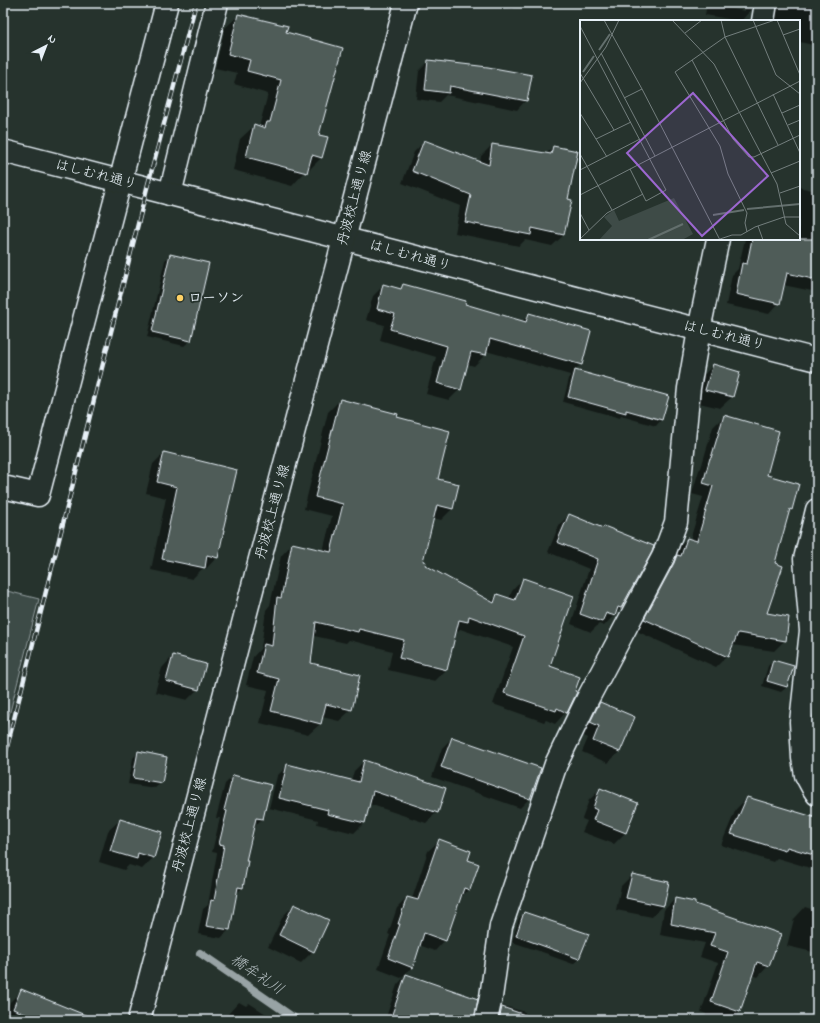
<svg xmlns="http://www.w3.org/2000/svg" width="820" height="1023" viewBox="0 0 820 1023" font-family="'Indie Flower','Klee One',sans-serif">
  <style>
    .green { fill: #3e4b47; stroke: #939ea0 }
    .shadow { fill: #0007; fill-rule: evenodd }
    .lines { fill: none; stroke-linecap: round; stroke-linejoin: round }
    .stream { stroke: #98a3a5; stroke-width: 8 }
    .building { fill: #505c59; stroke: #e8f1f8 }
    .minor-casing { stroke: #e8f1f8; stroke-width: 25 }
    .tertiary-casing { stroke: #e8f1f8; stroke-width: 25 }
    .minor { stroke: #26332d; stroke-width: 22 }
    .tertiary { stroke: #26332d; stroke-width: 22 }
    .rail-casing { stroke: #e8f1f8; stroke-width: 4.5 }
    .rail { stroke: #26332d; stroke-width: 3; stroke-dasharray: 9; stroke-linecap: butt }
    .poi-dot { fill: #ffd166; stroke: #26332d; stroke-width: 1.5 }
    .labels { text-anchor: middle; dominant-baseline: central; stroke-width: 4; stroke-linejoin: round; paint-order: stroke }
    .street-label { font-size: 14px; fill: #e8f1f8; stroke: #26332d }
    .poi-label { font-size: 14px; font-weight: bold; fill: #e8f1f8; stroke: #26332d; text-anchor: start }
    .water-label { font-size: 15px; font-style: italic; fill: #b3bdc0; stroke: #26332d }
    .inset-river { fill: none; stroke: #636f6d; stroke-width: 2 }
    .inset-road { fill: none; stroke: #747f7e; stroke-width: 1 }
    .view { fill: #9c67d0; fill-opacity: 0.15; stroke: #9c67d0; stroke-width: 2 }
    .inset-edge { fill: none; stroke: #e8f1f8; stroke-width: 2 }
  </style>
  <rect width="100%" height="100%" fill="#26332d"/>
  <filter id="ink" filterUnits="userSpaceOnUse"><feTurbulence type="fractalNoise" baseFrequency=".025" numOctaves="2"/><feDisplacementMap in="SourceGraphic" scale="8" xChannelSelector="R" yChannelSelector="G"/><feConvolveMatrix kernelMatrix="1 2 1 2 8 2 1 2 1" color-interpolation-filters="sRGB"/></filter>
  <g filter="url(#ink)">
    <polygon class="green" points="3,590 39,599 3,739"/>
    <g class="shadow">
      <polygon points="477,3 519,3 513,9"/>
      <polygon points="707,3 710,3 710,5 745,11 745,9 710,3 752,3 751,10 741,21 705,15"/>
      <polygon points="762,3 817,3 817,46 800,42 799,43 799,21 767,21"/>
      <polygon points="239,15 285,33 317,136 327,138 321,158 308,171 306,171 292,186 233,170 240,139 254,126 259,127 268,94 234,84 237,73 215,68 225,28"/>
      <polygon points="428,62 526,100 517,110 446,95 439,102 416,99 419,71"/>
      <polygon points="425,141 480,163 481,156 492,145 546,154 553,147 567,200 564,235 552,246 525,240 519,246 455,233 460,206 402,183 414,152"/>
      <polygon points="817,176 817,292 783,285 779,303 769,314 726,305 732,275 738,269 745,239 799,239 799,187 812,190 814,179"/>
      <polygon points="171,255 208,264 190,341 184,346 147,337 165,260"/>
      <polygon points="384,285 399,290 403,285 464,305 522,321 529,315 581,364 574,371 668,397 661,420 656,426 621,416 620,418 563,402 570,375 486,351 485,355 474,366 467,364 460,389 449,400 426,394 436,357 380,340 384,325 366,320 373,296"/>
      <polygon points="713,365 739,373 732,397 720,408 695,402 702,377"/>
      <polygon points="340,400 396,418 437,479 452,509 441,520 433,518 422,562 424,565 491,602 497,595 509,599 512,591 523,579 548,667 566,712 555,724 546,720 544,722 493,704 513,647 460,629 455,634 446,670 435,681 388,670 392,651 349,640 346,643 314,636 310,664 351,710 339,721 322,717 320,724 308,735 260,723 268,690 246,685 253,657 261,648 266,610 270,605 281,556 292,544 323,551 332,516 304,509 328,412"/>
      <polygon points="724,416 766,476 798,485 791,509 788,512 774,564 766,614 785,640 774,651 732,645 727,656 716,667 634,630 676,550 687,539 690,540 703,497 692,494 699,470 701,468 713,427"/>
      <polygon points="164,453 222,531 217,557 206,569 203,568 192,579 151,570 166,498 146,493 153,464"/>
      <path d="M569 515 603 529 621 608 604 626 599 624 591 632 571 624 589 569 548 552 559 525ZM601 611 612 614 611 616 601 613Z"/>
      <polygon points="173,656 198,689 187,700 155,692 162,668"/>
      <polygon points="817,659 817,698 807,695"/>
      <polygon points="773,661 787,687 781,692 762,686 768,666"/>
      <polygon points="600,703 633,717 619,752 608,763 582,752 588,738 579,734 589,715"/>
      <polygon points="452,738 530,798 520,808 432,777 442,748"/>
      <polygon points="139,752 166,757 161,783 155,788 128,784 133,758"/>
      <polygon points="364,761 437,812 426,823 369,804 364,823 354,833 317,824 318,820 269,808 277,776 288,765 351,781 354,771"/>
      <polygon points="233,776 270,785 262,819 254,827 245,861 247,862 242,888 235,895 229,930 221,938 198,934 203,909 208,905 217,853 212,852 220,818 216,818 225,784"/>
      <polygon points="601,789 625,833 614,844 582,832 587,821 582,819 589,800"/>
      <polygon points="747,798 817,819 817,870 777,858 773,862 721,845 736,809"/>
      <polygon points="120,820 153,858 142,869 129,865 124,870 99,862 108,831"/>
      <polygon points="439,841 467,860 469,889 459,899 445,940 435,951 419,945 412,967 401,978 378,969 390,935 388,934 397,908 407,898 412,899 428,851"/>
      <polygon points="632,875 668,883 663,906 652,917 616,910 621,886"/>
      <polygon points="675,899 779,934 768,966 758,977 752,975 736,1020 705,1020 706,1014 701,1012 718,963 700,957 705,943 660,935 664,910"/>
      <polygon points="294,905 313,951 301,963 268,947 283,916"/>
      <polygon points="805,907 817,911 817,953 787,946 794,919"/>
      <polygon points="525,913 579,959 573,964 548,955 548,954 512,942 519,918"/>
      <polygon points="406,975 473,1020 385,1020 397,985"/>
      <polygon points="21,991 95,1020 3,1020 10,1002"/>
      <polygon points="239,1002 246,1006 249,1003 266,1014 262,1020 225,1020 228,1014"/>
      <polygon points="504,1006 525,1012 524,1016 537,1020 492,1020 494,1015"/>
    </g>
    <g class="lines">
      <polyline class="stream" points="200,953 297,1020"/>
    </g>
    <g class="building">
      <polygon points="238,14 288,26 286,32 343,48 319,135 328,137 322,158 312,155 307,173 246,157 254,124 265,128 267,122 270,122 281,80 247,71 250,60 228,54"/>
      <polygon points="428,60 488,67 532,75 527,101 450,86 449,93 425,90"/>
      <polygon points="424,140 489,165 492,144 551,154 553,146 578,151 568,199 572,200 564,235 532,228 531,235 465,222 471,195 412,171"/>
      <polygon points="752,239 817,239 817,280 787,273 780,304 736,294 742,263 747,264"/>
      <polygon points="170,254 209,263 191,341 152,332"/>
      <polygon points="383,284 401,289 403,284 466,301 465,304 526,322 529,313 591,331 582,365 490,339 486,355 471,352 461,390 437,383 447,346 390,329 395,314 377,309"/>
      <polygon points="713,364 740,372 733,397 705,390"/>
      <polygon points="575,370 669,396 662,420 626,410 626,413 568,397"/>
      <polygon points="340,399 398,414 397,417 450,431 438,479 459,484 453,509 437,505 423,561 426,562 425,565 494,603 497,594 515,600 523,578 574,596 550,666 580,677 575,691 577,692 567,713 557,708 556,711 504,693 524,636 469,616 468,622 459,620 447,670 399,658 404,640 359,629 358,632 316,622 311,663 360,675 352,710 326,704 321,724 271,711 279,679 257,673 264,644 272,646 277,597 281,598 292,543 331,552 343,504 315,497"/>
      <polygon points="724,415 779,431 767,475 799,484 792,510 790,509 775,563 783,566 767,613 789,617 786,641 738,633 728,657 644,619 674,563 677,555 681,556 687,538 697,541 713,486 703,483 710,458 711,458"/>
      <polygon points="164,452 237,470 223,530 224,530 218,558 207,555 205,568 162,559 177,487 157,482"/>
      <polygon points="569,514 603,528 604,526 654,546 652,552 621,608 618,607 615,616 606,613 602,622 580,614 598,559 557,542"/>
      <polygon points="173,655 206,664 199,690 166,681"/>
      <polygon points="773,660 794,666 787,687 767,681"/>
      <polygon points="600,702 635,717 620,752 593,741 599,726 590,722"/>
      <polygon points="452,737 541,768 530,799 441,767"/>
      <polygon points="138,751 167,757 162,783 133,778"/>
      <polygon points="364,760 446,788 438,813 373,791 365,823 327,814 328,810 279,798 287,764 359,782"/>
      <polygon points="233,775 271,785 263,819 256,818 246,861 248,861 243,888 238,887 230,930 206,926 211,900 214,901 224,845 219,844 227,811 224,810"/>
      <polygon points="600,788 638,803 626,833 593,820 597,810 593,808"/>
      <polygon points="747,797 817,818 817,856 787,847 785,851 731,834"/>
      <polygon points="120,819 162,832 154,858 138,853 137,859 110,851"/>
      <polygon points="439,839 471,851 468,860 479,864 470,890 464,888 446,941 424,933 413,968 388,958 400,924 398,924 407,897 418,900"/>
      <polygon points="632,874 669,882 664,906 626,898"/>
      <polygon points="675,898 695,902 695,904 781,934 769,966 757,962 740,1012 711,1002 728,952 710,946 715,933 671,924"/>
      <polygon points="294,904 329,920 314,952 279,935"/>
      <polygon points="524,912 589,934 579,959 516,936"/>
      <polygon points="406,974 478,999 474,1020 390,1020"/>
      <polygon points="21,989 95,1019 95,1020 40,1020 13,1009"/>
      <polygon points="502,1007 528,1016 527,1020 499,1020"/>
    </g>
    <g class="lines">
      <defs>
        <g id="minor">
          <polyline points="763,21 766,3"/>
          <polyline points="170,194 217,3"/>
          <polyline points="3,487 38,495 167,3"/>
          <polyline points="817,510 805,559 811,631 801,722 803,758 806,775 813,788 817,794"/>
          <polyline points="486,1020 491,997 501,926 556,764 587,700 663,557 676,522 689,388 699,330 718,239"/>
        </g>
        <g id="tertiary">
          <polyline points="3,151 817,360"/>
          <polyline points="139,1020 406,3"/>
        </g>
      </defs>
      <use href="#minor" class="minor-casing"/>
      <use href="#tertiary" class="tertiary-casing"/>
      <use href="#minor" class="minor"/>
      <use href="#tertiary" class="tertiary"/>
      <defs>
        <polyline id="rail" points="3,763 147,188 196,3"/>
      </defs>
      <use href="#rail" class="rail-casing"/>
      <use href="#rail" class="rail"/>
    </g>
  </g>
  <circle class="poi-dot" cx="180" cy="298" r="4"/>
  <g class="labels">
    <g class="street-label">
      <text transform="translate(96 175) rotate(14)">はしむれ通り</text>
      <text transform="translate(355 198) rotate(-75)">丹波校上通り線</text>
      <text transform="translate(410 256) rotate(15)">はしむれ通り</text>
      <text transform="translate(724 336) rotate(14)">はしむれ通り</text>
      <text transform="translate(273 512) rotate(-75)">丹波校上通り線</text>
      <text transform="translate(190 825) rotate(-75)">丹波校上通り線</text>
    </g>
    <g class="poi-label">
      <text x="188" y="298">ローソン</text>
    </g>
    <g class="water-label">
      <text transform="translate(257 975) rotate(34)">橋牟礼川</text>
    </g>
  </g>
  <g transform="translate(580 20)">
    <rect width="220" height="220" fill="#26332d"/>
    <path d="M94 178 113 214 102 220H19L32 206 24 197 34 190 39 201Z" fill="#3e4b47"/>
    <path class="inset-river" d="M19 30 30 14M3 52 14 36M167 189 220 184M133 195 164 190M68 220 103 204"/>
    <path class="inset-road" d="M24 0 62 69 140 220M92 0 134 44 197 164 206 204 220 216M141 0 145 17 198 125M173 0 196 55 220 74M197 0 220 55M0 6 86 170 66 181 50 149M105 13 122 0M203 15 220 9M21 33 75 136M112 40 153 119 169 137H174L220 115M0 53 34 110M0 63 26 27 39 0M193 74 220 133M44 78 62 69M0 93 27 137M202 93 220 85M208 105 220 100M16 119 51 102M0 134 32 190M0 150 60 119M191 153 220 141M200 173 220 166M0 175 220 61M0 193 9 210M178 206 183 220M167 212 165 203 167 193 148 154 140 126 95 52 145 17 195 0M0 219 27 193 63 174M140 219 152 215H161L175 207 204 197H220"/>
    <path class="view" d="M113 73 188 156 122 216 47 133Z"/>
    <rect width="220" height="220" class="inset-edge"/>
  </g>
  <rect width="820" height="1023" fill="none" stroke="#26332d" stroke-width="16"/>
  <rect x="8" y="8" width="804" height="1007" fill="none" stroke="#e8f1f8" stroke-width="1.5" filter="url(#ink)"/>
  <g transform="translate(46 46) rotate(42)" stroke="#26332d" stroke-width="3" paint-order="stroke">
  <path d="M0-3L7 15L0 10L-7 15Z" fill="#e8f1f8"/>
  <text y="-6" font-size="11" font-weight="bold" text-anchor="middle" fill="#e8f1f8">N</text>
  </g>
</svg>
